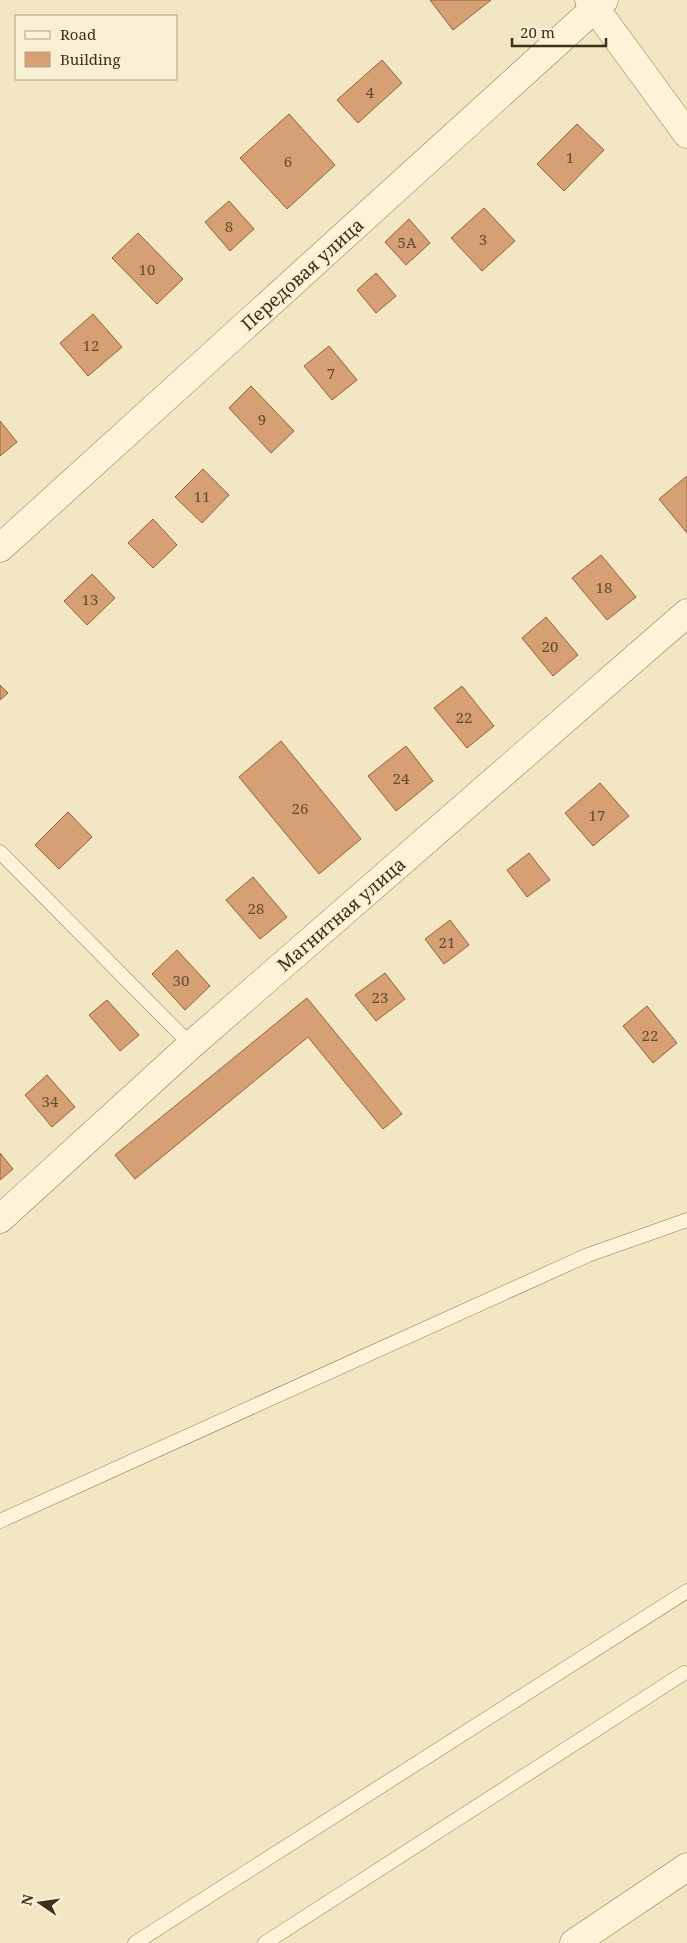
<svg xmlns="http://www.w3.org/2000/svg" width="687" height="1943" viewBox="0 0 687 1943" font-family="'Noto Serif',serif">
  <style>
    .building { fill: #d6a074; stroke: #92603a }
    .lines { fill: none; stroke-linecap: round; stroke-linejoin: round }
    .lane-casing { stroke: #907757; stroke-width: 15 }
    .street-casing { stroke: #907757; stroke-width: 29 }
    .lane { stroke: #fdf3d8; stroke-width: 14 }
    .street { stroke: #fdf3d8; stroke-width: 28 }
    .labels { text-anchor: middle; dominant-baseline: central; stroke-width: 5; stroke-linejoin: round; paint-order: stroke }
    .number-label { font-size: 15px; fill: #644a33 }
    .street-label { font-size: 18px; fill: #3e2e1d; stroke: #f9f0d4 }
  </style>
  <rect width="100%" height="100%" fill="#f3e6c3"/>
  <g class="building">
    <polygon points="430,0 491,0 453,30"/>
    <polygon points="382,60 402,83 358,123 337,100"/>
    <polygon points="289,114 335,165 287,209 240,158"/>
    <polygon points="577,124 604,150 564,191 537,164"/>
    <polygon points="229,201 254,229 230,251 205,222"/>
    <polygon points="484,208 515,241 482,271 451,238"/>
    <polygon points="409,219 430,243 406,265 385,242"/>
    <polygon points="138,233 183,279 157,304 112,258"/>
    <polygon points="376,273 396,296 376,313 357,290"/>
    <polygon points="93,314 122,347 88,376 60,343"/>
    <polygon points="329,346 357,380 332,400 304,366"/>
    <polygon points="251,386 294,431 271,453 229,408"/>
    <polygon points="0,421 17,442 0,456"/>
    <polygon points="203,469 229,495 202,523 175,497"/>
    <polygon points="687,476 687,533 659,499"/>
    <polygon points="153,519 177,545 153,568 128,543"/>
    <polygon points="601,555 636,597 607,620 572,578"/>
    <polygon points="92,574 115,598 87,625 64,601"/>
    <polygon points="546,617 578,655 553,676 522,638"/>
    <polygon points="0,685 8,693 0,700"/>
    <polygon points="462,686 494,726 467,748 434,708"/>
    <polygon points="281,741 361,839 319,874 239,777"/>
    <polygon points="406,746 433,781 396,811 368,776"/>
    <polygon points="600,783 629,816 593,846 565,813"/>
    <polygon points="68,812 92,837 59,869 35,845"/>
    <polygon points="529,853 550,880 527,897 507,870"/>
    <polygon points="253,877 287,917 260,939 226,900"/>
    <polygon points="450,920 469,945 444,964 425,939"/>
    <polygon points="177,950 210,986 185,1010 152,974"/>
    <polygon points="385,973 405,999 376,1021 355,995"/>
    <polygon points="307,998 402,1114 383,1129 308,1037 135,1179 115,1155"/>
    <polygon points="107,1000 139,1035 120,1051 89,1015"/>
    <polygon points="647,1006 677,1043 653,1063 623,1026"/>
    <polygon points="47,1075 75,1107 52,1127 25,1095"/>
    <polygon points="0,1153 13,1169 0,1180"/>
  </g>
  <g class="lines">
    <defs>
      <g id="lane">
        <polyline points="0,852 191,1045"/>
        <polyline points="0,1521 588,1255 687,1220"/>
        <polyline points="135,1943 687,1591"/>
        <polyline points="265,1943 684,1673"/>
      </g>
      <g id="street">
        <polyline points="589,0 687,134"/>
        <polyline points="0,548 604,0"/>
        <polyline points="0,1219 191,1045 687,613"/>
        <polyline points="574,1943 687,1867"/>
      </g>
    </defs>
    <use href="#lane" class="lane-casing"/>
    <use href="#street" class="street-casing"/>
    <use href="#lane" class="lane"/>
    <use href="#street" class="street"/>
  </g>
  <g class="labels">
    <g class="number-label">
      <text x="370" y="92">4</text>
      <text x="570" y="157">1</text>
      <text x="288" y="161">6</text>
      <text x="229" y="226">8</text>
      <text x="483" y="239">3</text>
      <text x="407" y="242">5А</text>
      <text x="147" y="269">10</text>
      <text x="91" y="345">12</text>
      <text x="331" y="373">7</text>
      <text x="262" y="419">9</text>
      <text x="202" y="496">11</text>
      <text x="604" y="587">18</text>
      <text x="90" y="599">13</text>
      <text x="550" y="646">20</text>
      <text x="464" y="717">22</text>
      <text x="401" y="778">24</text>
      <text x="300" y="808">26</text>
      <text x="597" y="815">17</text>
      <text x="256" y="908">28</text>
      <text x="447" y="942">21</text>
      <text x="181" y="980">30</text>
      <text x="380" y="997">23</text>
      <text x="650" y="1035">22</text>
      <text x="50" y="1101">34</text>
    </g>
    <g class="street-label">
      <text transform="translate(302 274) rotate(-42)">Передовая улица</text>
      <text transform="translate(341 914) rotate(-41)">Магнитная улица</text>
    </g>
  </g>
  <rect x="15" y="15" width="162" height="65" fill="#f9f0d4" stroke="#aea28b"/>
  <rect x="25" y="31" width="25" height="8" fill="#fdf3d8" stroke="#aea28b"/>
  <text x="60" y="40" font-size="15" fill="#3e2e1d">Road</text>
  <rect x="25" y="52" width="25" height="15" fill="#d6a074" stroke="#aea28b"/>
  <text x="60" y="65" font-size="15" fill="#3e2e1d">Building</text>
  <g transform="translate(40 1903) rotate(283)" stroke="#f9f0d4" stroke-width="4" paint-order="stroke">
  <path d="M0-4L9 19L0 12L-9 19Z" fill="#3e2e1d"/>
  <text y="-8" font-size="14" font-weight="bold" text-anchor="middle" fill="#3e2e1d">N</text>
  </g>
  <path d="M512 38v8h94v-8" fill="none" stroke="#3e2e1d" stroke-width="2.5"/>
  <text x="520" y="38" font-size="15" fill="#3e2e1d" stroke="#f9f0d4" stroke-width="4" paint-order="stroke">20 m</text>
</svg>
